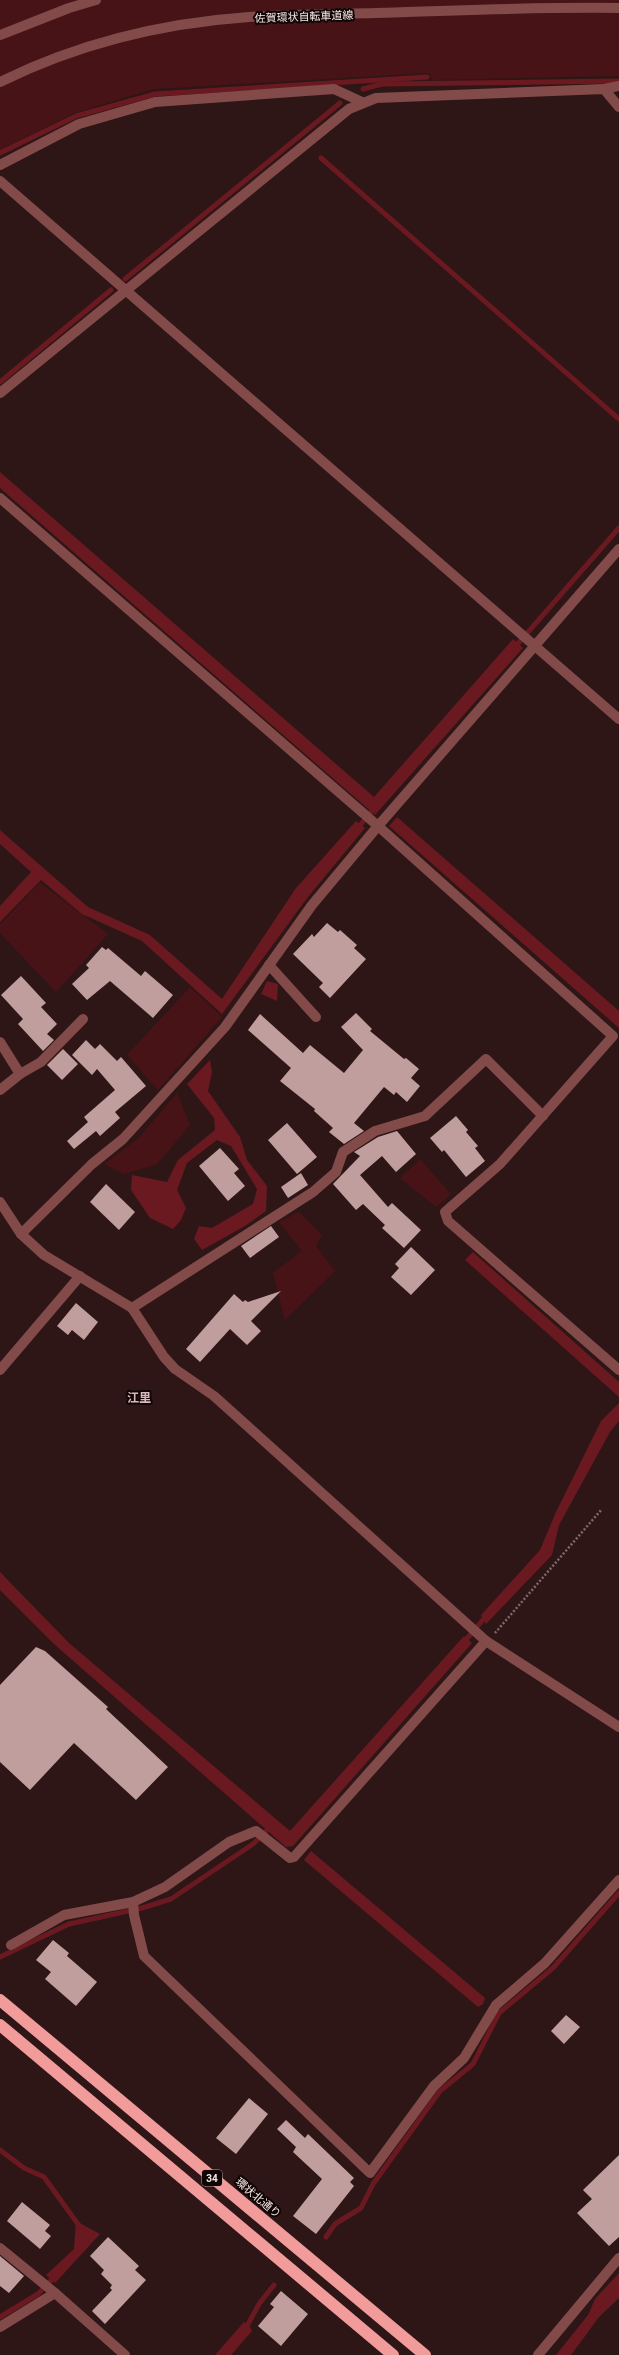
<svg xmlns="http://www.w3.org/2000/svg" width="619" height="2355" viewBox="0 0 619 2355" font-family="Roboto,'Noto Sans JP',sans-serif">
  <style>
    .green { fill: #471317 }
    .water { fill: #6a1921 }
    .lines { fill: none; stroke-linecap: round; stroke-linejoin: round }
    .stream { stroke: #6a1921; stroke-width: 5 }
    .building { fill: #c09e9d }
    .path { stroke: #806a6a; stroke-width: 2.5; stroke-dasharray: 2 2; stroke-linecap: butt }
    .lane { stroke: #834a4a; stroke-width: 10 }
    .street { stroke: #834a4a; stroke-width: 10 }
    .highway { stroke: #f19b9a; stroke-width: 12 }
    .labels { text-anchor: middle; dominant-baseline: central; stroke-width: 4; stroke-linejoin: round; paint-order: stroke }
    .shield { fill: #0f0505; stroke: #b4a3a3; stroke-width: 1 }
    .shield-label { font-size: 10px; font-weight: bold; fill: #fae7e7 }
    .street-label { font-size: 11px; fill: #fae7e7; stroke: #0f0505 }
    .neighbourhood-label { font-size: 12px; font-weight: bold; fill: #dcb9b8; stroke: #0f0505 }
  </style>
  <rect width="100%" height="100%" fill="#2e1616"/>
  <g class="green">
    <polygon points="0,0 619,0 619,76 432,80 430,73 154,89 74,113 0,150"/>
    <polygon points="40,883 108,934 56,992 0,933 0,924"/>
    <polygon points="190,987 222,1017 158,1090 127,1055"/>
    <polygon points="177,1093 190,1125 157,1164 124,1174 104,1164 139,1138"/>
    <polygon points="420,1159 451,1194 436,1207 400,1178"/>
    <polygon points="299,1212 322,1235 316,1246 335,1271 285,1320 273,1273 302,1251 279,1222"/>
  </g>
  <g class="water">
    <polygon points="0,472 374,797 513,639 523,648 375,815 0,488"/>
    <polygon points="397,817 619,1011 619,1028 389,826"/>
    <polygon points="356,821 365,828 308,897 222,1014 142,941 82,914 41,880 0,922 0,906 31,872 0,844 0,830 88,907 150,935 222,999 296,888"/>
    <polygon points="267,981 278,984 277,1001 261,994"/>
    <polygon points="210,1060 212,1072 208,1091 240,1137 247,1160 267,1186 266,1211 245,1226 202,1250 194,1239 199,1226 212,1228 253,1204 257,1189 231,1146 217,1140 187,1163 177,1190 186,1208 181,1220 173,1229 150,1218 131,1190 132,1175 167,1182 178,1160 215,1130 214,1118 187,1084"/>
    <polygon points="473,1252 619,1382 619,1397 465,1260"/>
    <polygon points="619,1403 619,1421 610,1432 559,1525 552,1555 486,1624 481,1615 540,1550 556,1512 601,1421"/>
    <polygon points="0,1572 69,1643 290,1831 464,1636 472,1643 293,1846 286,1847 54,1644 0,1590"/>
    <polygon points="311,1851 485,1998 483,2004 478,2007 304,1860"/>
    <polygon points="76,2221 100,2234 55,2283 46,2275 74,2249"/>
    <polygon points="619,2273 619,2298 599,2317 571,2355 556,2355 588,2315 595,2299"/>
    <polygon points="244,2322 249,2325 252,2331 231,2355 215,2355"/>
  </g>
  <g class="lines">
    <g class="stream">
      <polyline points="363,89 382,84 619,81"/>
      <polyline points="0,153 76,116 155,94 427,77"/>
      <polyline points="321,158 619,419"/>
      <polyline points="125,279 340,103"/>
      <polyline points="0,382 111,290"/>
      <polyline points="515,647 619,528"/>
      <polyline points="357,829 375,807"/>
      <polyline points="464,1642 487,1615"/>
      <polyline points="0,1957 69,1924 142,1908 171,1899 253,1844 272,1825"/>
      <polyline points="0,2150 24,2168 44,2177 80,2227"/>
      <polyline points="326,2237 335,2224 361,2208 373,2184 440,2091 473,2064 499,2013 553,1968 619,1893"/>
      <polyline points="0,2317 38,2294 55,2276"/>
      <polyline points="245,2330 259,2304 274,2285"/>
    </g>
  </g>
  <g class="building">
    <polygon points="327,923 338,932 340,930 357,945 354,948 366,959 330,998 319,987 323,983 293,954 312,934 314,937"/>
    <polygon points="102,947 106,950 108,948 141,976 145,971 173,995 153,1018 110,981 87,1000 72,984 89,968 86,965"/>
    <polygon points="21,976 46,1003 41,1007 57,1024 47,1034 54,1040 43,1051 18,1024 23,1019 1,995"/>
    <polygon points="356,1013 372,1029 370,1031 404,1059 406,1058 419,1069 411,1078 420,1086 407,1102 396,1092 394,1095 384,1087 354,1123 364,1131 344,1144 329,1132 333,1128 314,1111 315,1109 280,1081 291,1068 248,1030 260,1014 303,1053 310,1045 344,1073 363,1050 341,1027"/>
    <polygon points="86,1040 95,1049 100,1044 117,1061 121,1057 146,1086 115,1112 120,1118 100,1136 96,1131 74,1149 67,1141 88,1122 84,1117 115,1090 97,1069 92,1075 72,1055"/>
    <polygon points="63,1049 78,1064 62,1080 47,1065"/>
    <polygon points="456,1116 468,1130 466,1132 478,1146 475,1148 485,1161 466,1177 444,1150 442,1152 430,1138"/>
    <polygon points="287,1123 317,1157 297,1174 268,1140"/>
    <polygon points="397,1131 416,1154 396,1172 382,1156 360,1175 388,1207 392,1203 421,1230 404,1248 382,1228 385,1225 363,1204 356,1210 333,1184 360,1156 354,1152 378,1137"/>
    <polygon points="220,1148 239,1169 234,1173 245,1186 228,1201 199,1166"/>
    <polygon points="301,1173 308,1185 288,1198 281,1187"/>
    <polygon points="106,1184 135,1212 119,1230 90,1202"/>
    <polygon points="271,1226 279,1237 250,1258 241,1246"/>
    <polygon points="411,1247 435,1270 411,1295 391,1277 399,1268 395,1264"/>
    <polygon points="281,1291 251,1321 261,1331 247,1345 230,1329 200,1362 186,1349 234,1294 243,1302 245,1300 248,1302"/>
    <polygon points="76,1303 98,1322 84,1340 72,1330 68,1335 57,1326"/>
    <polygon points="36,1647 45,1651 108,1707 106,1709 168,1767 136,1800 74,1743 30,1790 0,1762 0,1685"/>
    <polygon points="53,1940 69,1953 67,1956 97,1982 76,2006 45,1979 51,1972 36,1960"/>
    <polygon points="566,2015 580,2027 564,2044 551,2031"/>
    <polygon points="249,2098 268,2114 236,2154 216,2138"/>
    <polygon points="286,2120 305,2138 308,2134 354,2178 350,2182 354,2186 316,2234 293,2216 322,2179 293,2152 296,2147 277,2129"/>
    <polygon points="619,2155 619,2237 609,2246 577,2213 592,2199 583,2190"/>
    <polygon points="22,2202 50,2225 45,2231 51,2236 40,2249 7,2221"/>
    <polygon points="108,2237 139,2266 135,2270 146,2280 105,2324 92,2311 112,2290 110,2288 112,2285 101,2274 104,2270 90,2256"/>
    <polygon points="0,2256 24,2276 9,2293 0,2286"/>
    <polygon points="281,2291 308,2314 281,2346 258,2326 274,2307 270,2304"/>
  </g>
  <g class="lines">
    <polyline class="path" points="495,1633 602,1509"/>
    <g class="lane">
      <polyline points="0,35 69,8 96,0"/>
      <polyline points="604,89 619,86"/>
      <polyline points="0,1042 20,1074"/>
    </g>
    <g class="street">
      <path d="M0 82C77 44 163 23 249 17 291 14 334 14 376 13 457 10 538 7 619 8"/>
      <polyline points="0,165 79,124 155,102 334,89 362,102"/>
      <polyline points="0,181 619,719"/>
      <polyline points="0,393 349,109 376,98 604,89 619,107"/>
      <polyline points="0,498 378,826 613,1036 500,1164 445,1212 448,1221 619,1370"/>
      <polyline points="269,965 316,1017"/>
      <polyline points="0,1090 20,1074 41,1062 83,1019"/>
      <polyline points="0,1202 21,1234 44,1255 132,1308 164,1357 175,1369 214,1396 486,1641 619,1727"/>
      <polyline points="21,1234 92,1164 123,1139 225,1027 312,905 378,826 619,549"/>
      <polyline points="132,1308 313,1192 336,1172 343,1152 375,1131 425,1116 486,1059 543,1116"/>
      <polyline points="0,1370 80,1276"/>
      <polyline points="133,1902 134,1915 144,1956 370,2173 434,2086 464,2058 496,2005 545,1963 619,1880"/>
      <polyline points="11,1945 64,1915 133,1902 165,1887 229,1842 256,1831 290,1858 294,1857 486,1641"/>
      <polyline points="0,2248 55,2293 125,2355"/>
      <polyline points="0,2327 55,2293"/>
      <polyline points="538,2355 619,2258"/>
    </g>
    <g class="highway">
      <polyline points="0,2000 425,2355"/>
      <polyline points="0,2025 393,2355"/>
    </g>
  </g>
  <g class="labels">
    <rect class="shield" x="202" y="2170" width="20" height="16" rx="3"/>
    <g class="shield-label">
      <text x="212" y="2178">34</text>
    </g>
    <g class="street-label">
      <text transform="translate(304 17) rotate(-2)">佐賀環状自転車道線</text>
      <text transform="translate(258 2198) rotate(40)">環状北通り</text>
    </g>
    <g class="neighbourhood-label">
      <text x="139" y="1398">江里</text>
    </g>
  </g>
</svg>
